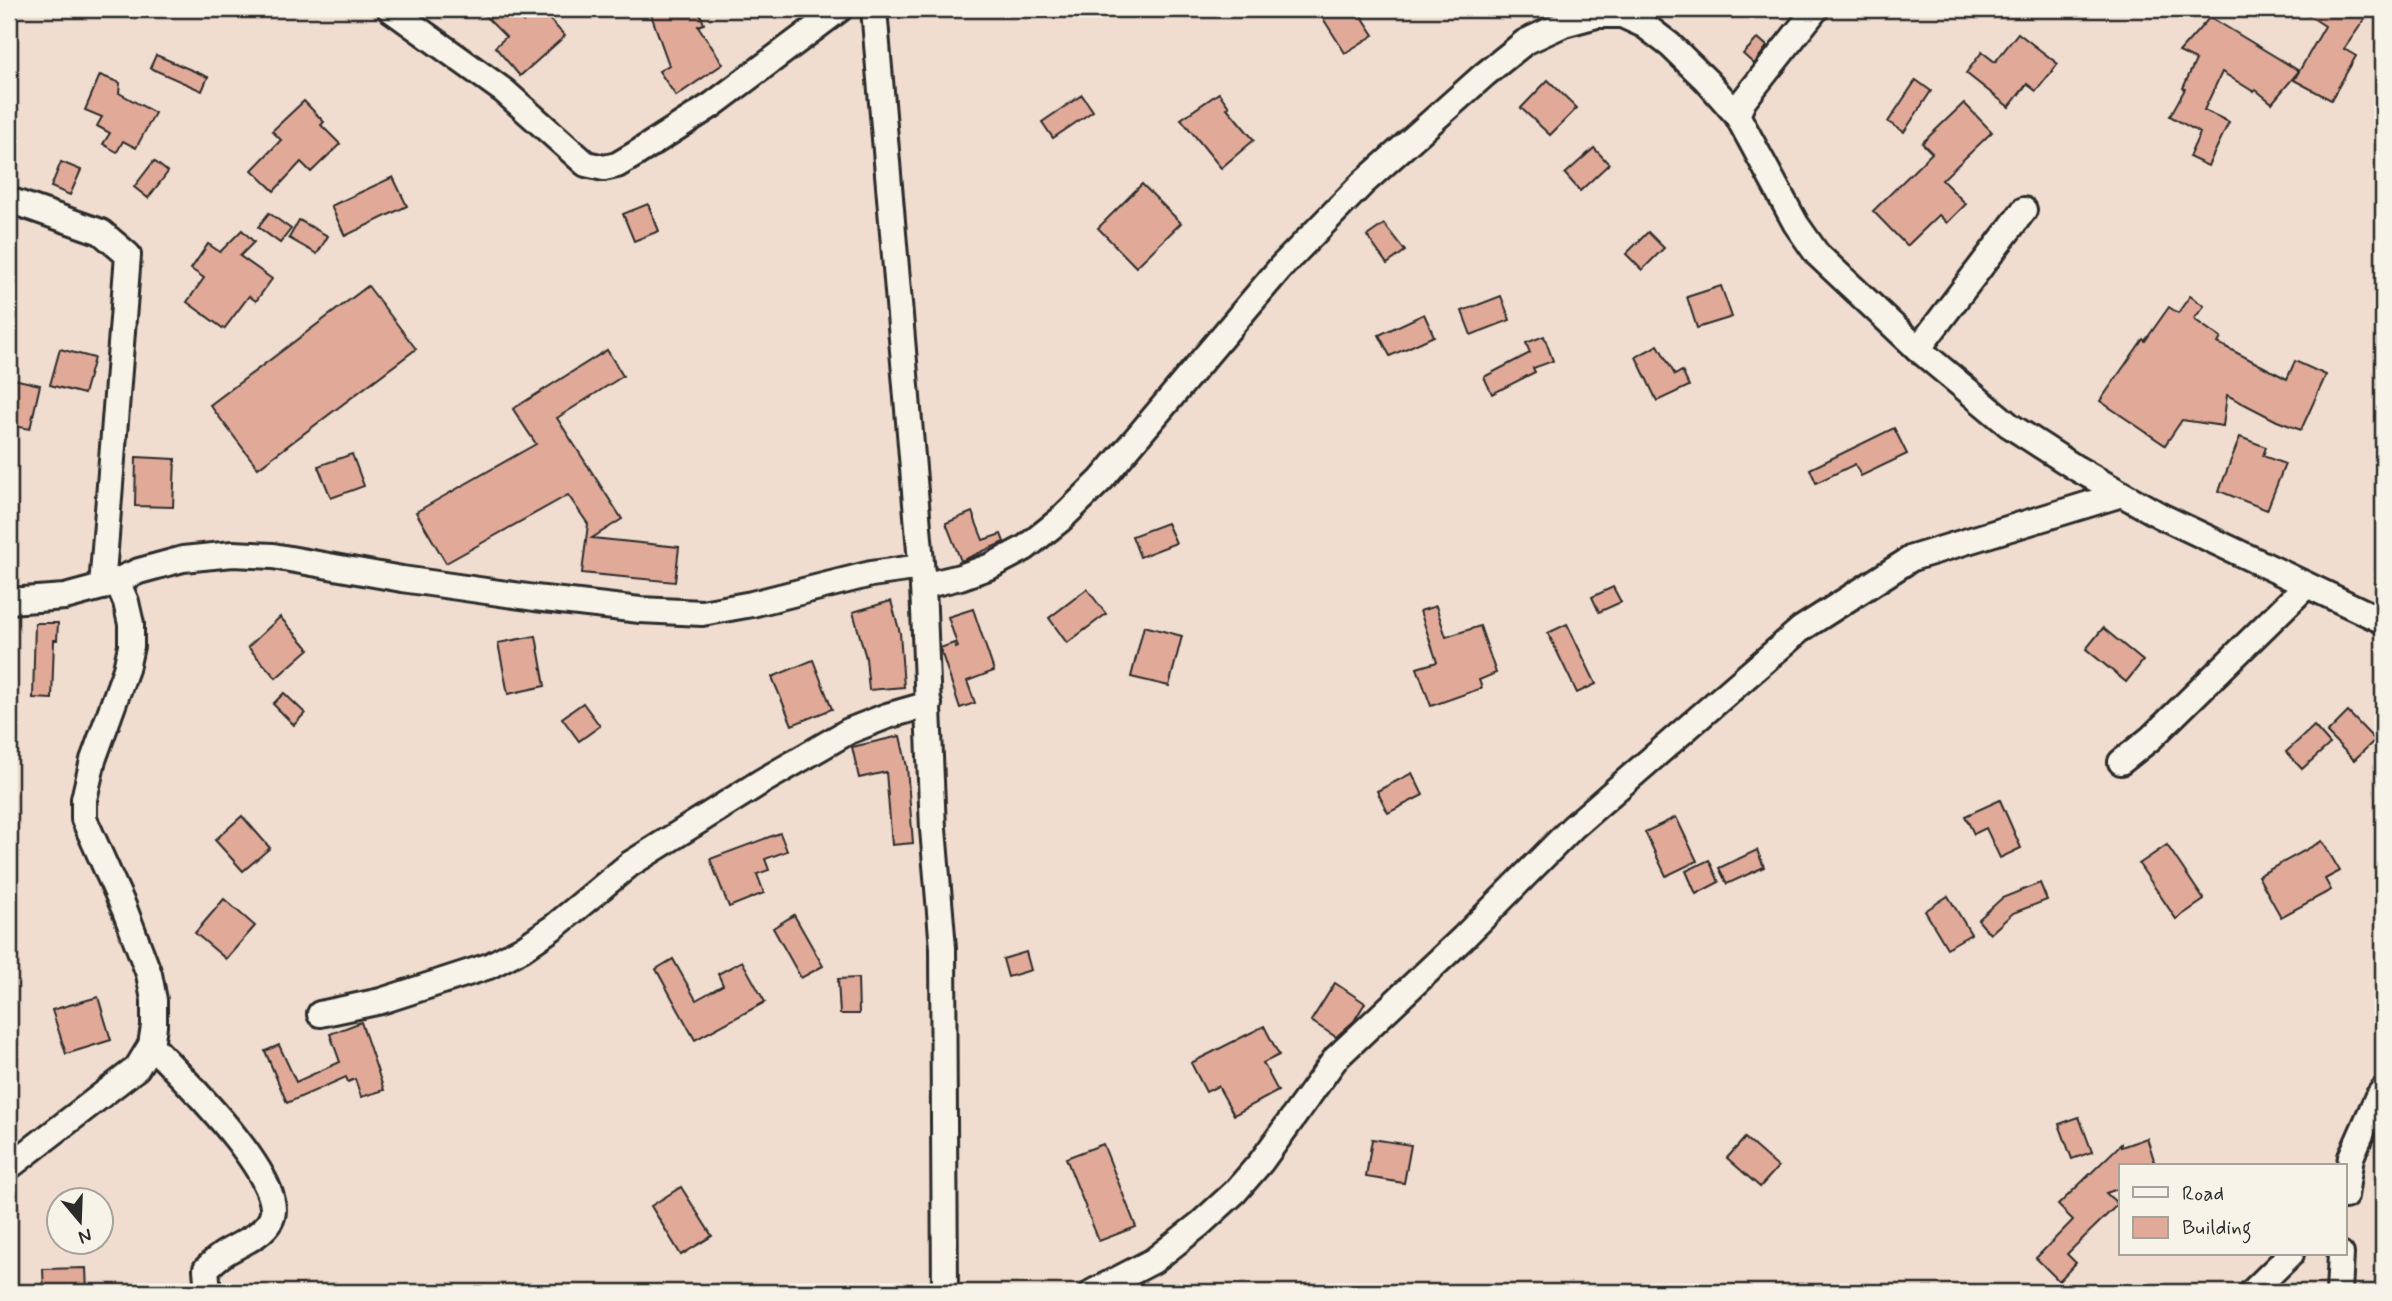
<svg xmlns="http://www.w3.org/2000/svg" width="2392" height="1301" viewBox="0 0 2392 1301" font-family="Mynerve,sans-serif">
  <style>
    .building { fill: #e1aa98; stroke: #2b2b2b; stroke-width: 2 }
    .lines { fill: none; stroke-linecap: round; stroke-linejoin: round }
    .minor-casing { stroke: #2b2b2b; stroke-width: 30 }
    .minor { stroke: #f7f3e8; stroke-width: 24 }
  </style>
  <rect width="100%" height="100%" fill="#f0ddd0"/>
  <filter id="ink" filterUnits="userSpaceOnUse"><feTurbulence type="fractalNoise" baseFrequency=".0143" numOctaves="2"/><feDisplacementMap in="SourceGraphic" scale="14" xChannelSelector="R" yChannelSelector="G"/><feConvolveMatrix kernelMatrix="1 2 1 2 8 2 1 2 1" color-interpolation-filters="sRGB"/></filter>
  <g filter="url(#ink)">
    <g class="building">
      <polygon points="478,9 510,9 523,22 540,9 565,36 520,76 495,47 506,37"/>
      <polygon points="649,9 698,9 704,24 698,26 723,64 676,96 659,71 669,65"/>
      <polygon points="1317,9 1357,9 1374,35 1345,53"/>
      <polygon points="2299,9 2356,9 2367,16 2344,49 2356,56 2331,100 2294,80 2325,26"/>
      <polygon points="2210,17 2299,71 2272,103 2256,90 2254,92 2222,72 2204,110 2229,122 2208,166 2189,157 2200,133 2170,116 2185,89 2183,88 2196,60 2179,52"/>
      <polygon points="2018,33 2058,64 2036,91 2027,84 2009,107 1966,73 1982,52 1995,62"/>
      <polygon points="1758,38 1767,46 1754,64 1743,54"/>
      <polygon points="156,55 208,77 202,91 150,68"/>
      <polygon points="100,75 120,83 119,93 155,113 136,148 123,141 117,152 103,144 110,133 97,126 102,117 85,110"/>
      <polygon points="1548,80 1577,108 1550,135 1521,108"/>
      <polygon points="1916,80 1931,91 1904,132 1888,122"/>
      <polygon points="1219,93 1229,107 1227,108 1254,140 1221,168 1181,119"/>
      <polygon points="1082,95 1093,111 1053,138 1042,122"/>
      <polygon points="304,101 324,122 321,125 340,144 311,172 301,162 274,191 252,170 281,140 272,131"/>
      <polygon points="1964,103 1992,132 1942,180 1966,204 1947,223 1939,215 1907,246 1873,211 1932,153 1922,143"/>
      <polygon points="1594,148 1609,164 1580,191 1565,174"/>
      <polygon points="154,161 168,172 148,198 134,187"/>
      <polygon points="61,162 81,170 70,195 51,187"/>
      <polygon points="393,177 407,206 345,236 331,206"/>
      <polygon points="1142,184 1181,223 1136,267 1098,228"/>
      <polygon points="648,204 659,231 634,241 623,214"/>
      <polygon points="269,213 291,229 280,243 258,227"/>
      <polygon points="299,220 328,236 317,254 289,238"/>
      <polygon points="1384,224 1405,251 1387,264 1367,236"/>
      <polygon points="242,230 254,242 240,256 272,279 256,301 249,296 224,329 187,302 204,278 191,269 208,244 220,252"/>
      <polygon points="1648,232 1664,248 1642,270 1626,254"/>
      <polygon points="368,286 416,349 258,468 210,405"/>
      <polygon points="1721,286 1732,317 1697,328 1687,297"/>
      <polygon points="1501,296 1510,320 1471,335 1462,311"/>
      <polygon points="2190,296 2204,306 2194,319 2221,338 2218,343 2287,379 2295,361 2326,375 2301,430 2277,421 2227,395 2223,426 2182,420 2165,445 2100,401 2143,339 2145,341 2169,307 2178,313"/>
      <polygon points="1424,314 1434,336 1390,356 1379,335"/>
      <polygon points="1544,336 1553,361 1533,368 1535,372 1492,394 1484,377 1530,353 1526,343"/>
      <polygon points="1658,345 1675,375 1682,371 1689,386 1657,401 1636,357"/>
      <polygon points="60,349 94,358 84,394 50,385"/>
      <polygon points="607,350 623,376 557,418 622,519 592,538 679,547 675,582 582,573 588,524 568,495 446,563 416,512 536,444 513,409"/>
      <polygon points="9,378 40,385 30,429 9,425"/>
      <polygon points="1894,428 1907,454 1861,476 1855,464 1816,483 1810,469"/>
      <polygon points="2240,437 2266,447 2263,456 2285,464 2267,510 2219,491"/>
      <polygon points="352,454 364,486 331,498 318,466"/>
      <polygon points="136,457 175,459 173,507 135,506"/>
      <polygon points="972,512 983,540 1001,534 1004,542 961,561 946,523"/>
      <polygon points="1167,523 1176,543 1140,557 1132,536"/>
      <polygon points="1613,587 1621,602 1599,612 1592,597"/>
      <polygon points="1087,589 1106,614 1067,643 1049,618"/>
      <polygon points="891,601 900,633 904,687 869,690 866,658 853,612"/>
      <polygon points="1436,606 1446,637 1480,626 1496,673 1479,680 1482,688 1431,706 1417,668 1437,662 1420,611"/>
      <polygon points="973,609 994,671 967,681 975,703 960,708 940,648 954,643 956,648 958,647 948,617"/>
      <polygon points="280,617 309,649 276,678 248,647"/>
      <polygon points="35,623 58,623 57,640 54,640 52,699 33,698"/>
      <polygon points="1567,624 1596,684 1577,693 1548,633"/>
      <polygon points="1144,626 1182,636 1169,686 1131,677"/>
      <polygon points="2103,628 2143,661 2126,682 2086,649"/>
      <polygon points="536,636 545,686 508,694 498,643"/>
      <polygon points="813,660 832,709 792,725 772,677"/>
      <polygon points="284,693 305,713 294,725 273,704"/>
      <polygon points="583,703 600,726 579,741 562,718"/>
      <polygon points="2348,712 2375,740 2354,760 2327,733"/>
      <polygon points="2314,726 2330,744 2302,769 2286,752"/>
      <polygon points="900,736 907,767 913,843 892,845 886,772 859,778 852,747"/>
      <polygon points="1412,773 1423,795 1388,813 1377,791"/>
      <polygon points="2000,800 2021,848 2000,858 1986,828 1974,834 1965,816"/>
      <polygon points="242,816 270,848 243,871 215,840"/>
      <polygon points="1676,817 1697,861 1666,876 1645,832"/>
      <polygon points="780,833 787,851 765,859 769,870 757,874 764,893 729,907 710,859"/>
      <polygon points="2322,841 2340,871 2325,879 2331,890 2281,917 2258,876"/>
      <polygon points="2167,845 2204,900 2176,919 2139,864"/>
      <polygon points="1757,850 1764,867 1727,884 1719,868"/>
      <polygon points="1709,860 1719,882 1696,894 1686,871"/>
      <polygon points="2040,883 2047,900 2013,913 1990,934 1978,920 2002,898"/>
      <polygon points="1948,896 1971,934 1947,948 1925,911"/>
      <polygon points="224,899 255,926 226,959 195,933"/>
      <polygon points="794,915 823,966 801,978 773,928"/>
      <polygon points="1026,952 1031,970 1008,977 1003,959"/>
      <polygon points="673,959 696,1000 723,985 718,974 742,961 765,1002 695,1040 656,969"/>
      <polygon points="858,978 859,1014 840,1014 838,979"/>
      <polygon points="1335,983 1365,1003 1354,1021 1336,1037 1311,1021"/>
      <polygon points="98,997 111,1040 66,1054 52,1010"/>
      <polygon points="361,1022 384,1090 361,1097 355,1079 348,1082 346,1077 287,1103 265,1051 279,1045 296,1082 340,1062 330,1034"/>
      <polygon points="1264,1026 1279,1055 1263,1063 1278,1091 1234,1115 1218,1086 1206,1092 1191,1063"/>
      <polygon points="2079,1117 2092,1152 2072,1159 2059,1124"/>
      <polygon points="1745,1138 1778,1167 1760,1187 1727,1158"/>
      <polygon points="2147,1138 2156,1166 2121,1166 2121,1188 2106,1193 2118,1204 2067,1254 2076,1263 2059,1281 2036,1258 2073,1220 2058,1205 2121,1144 2121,1147"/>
      <polygon points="1372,1139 1411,1145 1404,1183 1366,1177"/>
      <polygon points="1103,1144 1136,1227 1099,1241 1066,1158"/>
      <polygon points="681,1187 712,1236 681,1255 651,1206"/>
      <polygon points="86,1268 87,1292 44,1292 43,1269"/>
    </g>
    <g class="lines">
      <defs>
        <g id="minor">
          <polyline points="390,9 504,91 586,164 604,168 617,165 634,155 712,105 840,9"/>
          <polyline points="874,9 923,586 933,829 943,948 945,1292"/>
          <polyline points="1737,115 1744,100 1816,9"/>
          <polyline points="9,200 101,232 128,255 102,587"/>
          <polyline points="1918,349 2024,210"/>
          <polyline points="923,586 960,577 991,566 1025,548 1060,520 1101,480 1281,267 1363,183 1484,75 1525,42 1564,24 1597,15 1622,15 1644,25 1670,45 1707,81 1737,115 1796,224 1817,254 1918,349 2009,425 2076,468 2161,516 2383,621"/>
          <polyline points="9,601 65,597 102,587 139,571 183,559 233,554 273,556 402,579 535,598 640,610 702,613 752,604 871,574 921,567"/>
          <polyline points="2121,762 2151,738 2306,586"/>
          <polyline points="320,1014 381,1001 489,966 522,949 555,926 630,864 761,782 849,731 887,716 929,704"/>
          <path d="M151 1045C177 1072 293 1184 270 1221 261 1237 236 1245 222 1255 216 1259 211 1264 206 1269L208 1292"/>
          <polyline points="9,1167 137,1068 151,1045 154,1026 154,1000 149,974 124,908 84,819 84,799 93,760 126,669 131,646 131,624 126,602 117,581"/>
          <polyline points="2345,1196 2351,1157 2377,1098 2383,1090"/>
          <polyline points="1093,1292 1153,1261 1200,1224 1235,1192 1261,1162 1336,1058 1463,938 1573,827 1801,629 1912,558 2122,494"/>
          <polyline points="2252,1292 2291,1254"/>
          <polyline points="2339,1292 2341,1254"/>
        </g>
      </defs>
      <use href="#minor" class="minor-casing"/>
      <use href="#minor" class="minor"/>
    </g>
  </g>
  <rect width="2392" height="1301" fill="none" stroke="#f7f3e8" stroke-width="35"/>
  <rect x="18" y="18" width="2357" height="1266" fill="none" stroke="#2b2b2b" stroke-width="2.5" filter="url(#ink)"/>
  <rect x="2119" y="1164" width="228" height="91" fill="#f7f3e8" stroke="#a5a39c" stroke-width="2"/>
  <rect x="2133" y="1187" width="35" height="10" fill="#f7f3e8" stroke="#a5a39c" stroke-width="2"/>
  <text x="2182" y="1200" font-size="21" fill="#2b2b2b">Road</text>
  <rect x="2133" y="1217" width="35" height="21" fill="#e1aa98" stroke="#a5a39c" stroke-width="2"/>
  <text x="2182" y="1234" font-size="21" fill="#2b2b2b">Building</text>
  <g transform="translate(80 1221) rotate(161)"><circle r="33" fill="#f7f3e8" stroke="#a5a39c" stroke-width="2"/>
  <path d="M0-5L12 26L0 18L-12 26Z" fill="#2b2b2b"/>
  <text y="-10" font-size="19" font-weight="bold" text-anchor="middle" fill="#2b2b2b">N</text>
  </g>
</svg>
